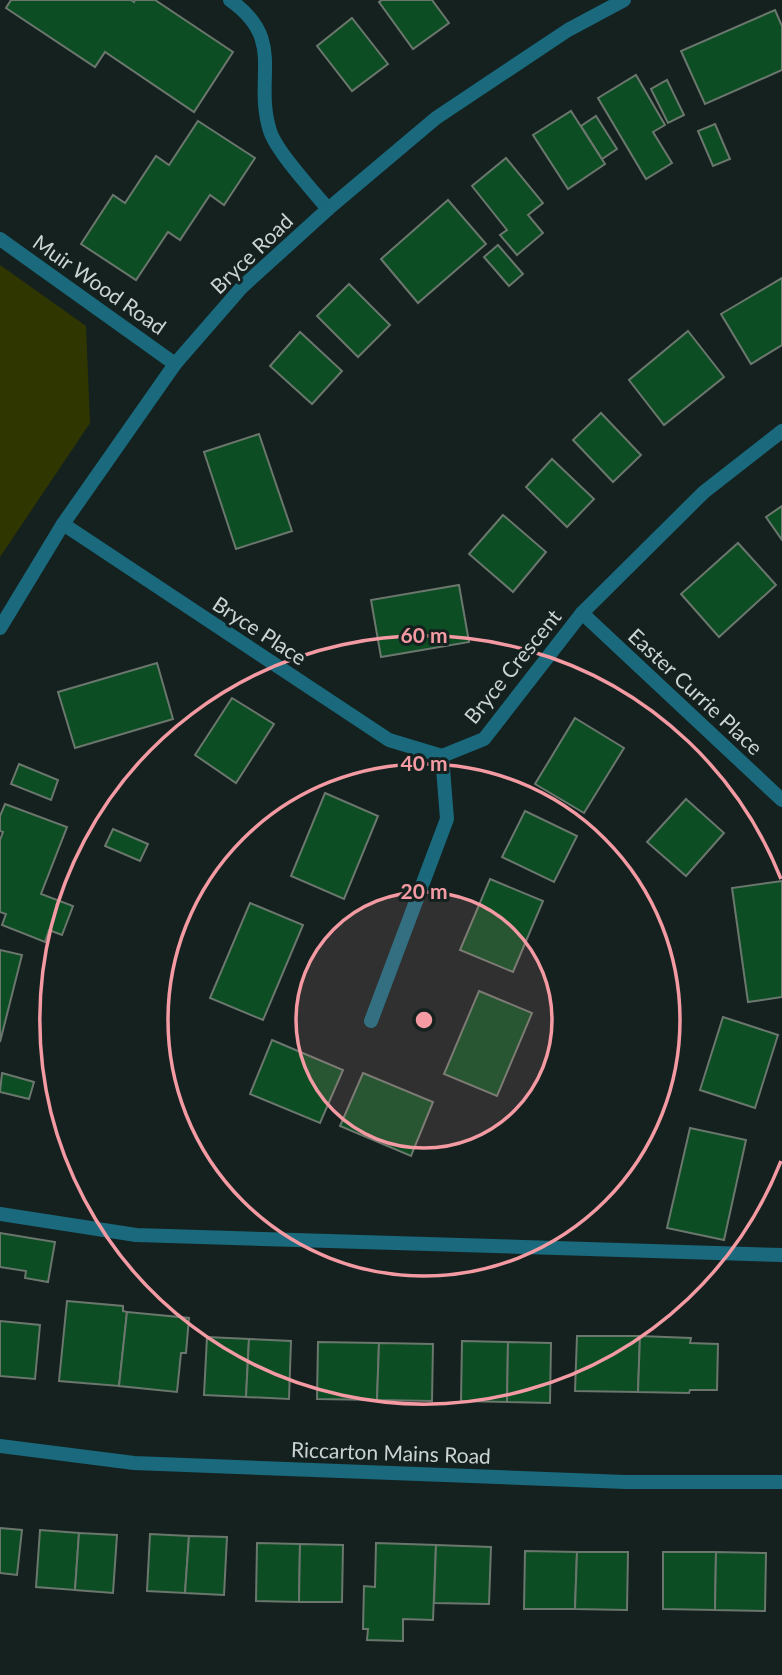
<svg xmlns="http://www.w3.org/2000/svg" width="782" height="1675" viewBox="0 0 782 1675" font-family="Lato,sans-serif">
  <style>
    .green { fill: #303600 }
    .building { fill: #0c4d24; stroke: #6b766d; stroke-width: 2 }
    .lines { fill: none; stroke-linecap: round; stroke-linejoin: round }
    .service { stroke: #1a697d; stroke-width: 14 }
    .minor { stroke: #1a697d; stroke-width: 14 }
    .tertiary { stroke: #1a697d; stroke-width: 14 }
    .ring { fill: none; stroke: #f49aa3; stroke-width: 3.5 }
    .labels { text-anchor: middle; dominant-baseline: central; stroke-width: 6; stroke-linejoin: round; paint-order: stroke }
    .street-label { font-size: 21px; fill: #cbd4d3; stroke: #14211f }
    .centre { fill: #f49aa3; stroke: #14211f; stroke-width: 3.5 }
    .ring-label { font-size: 21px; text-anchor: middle; font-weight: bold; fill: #f49aa3; stroke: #14211f; stroke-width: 6; stroke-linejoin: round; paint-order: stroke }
  </style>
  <rect width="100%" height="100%" fill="#14211f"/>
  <polygon class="green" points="0,265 86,326 90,423 0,557"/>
  <g class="building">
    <polygon points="11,0 131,0 134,2 135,0 155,0 233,52 194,112 105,52 95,67 6,8"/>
    <polygon points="382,0 432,0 449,23 413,49 379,2"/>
    <polygon points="775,10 782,26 782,70 705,104 681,51"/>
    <polygon points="352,18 388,64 352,91 317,46"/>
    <polygon points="636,75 665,125 653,132 672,163 646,179 598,98"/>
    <polygon points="667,80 684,115 668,123 651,89"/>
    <polygon points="571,111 605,164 568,189 533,135"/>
    <polygon points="596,116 617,149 602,159 581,126"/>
    <polygon points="198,121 255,158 224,205 210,195 180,240 168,232 136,280 81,244 113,195 125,203 156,156 169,165"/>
    <polygon points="715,124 730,159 713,166 698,131"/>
    <polygon points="506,158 543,203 528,215 543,233 517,255 500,235 507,230 472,186"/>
    <polygon points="448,200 486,244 418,303 381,259"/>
    <polygon points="498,245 523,274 509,286 484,257"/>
    <polygon points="782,278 782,345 751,364 721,314"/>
    <polygon points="349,284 390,325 358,357 317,316"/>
    <polygon points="688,331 724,377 664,425 629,380"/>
    <polygon points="300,332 342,371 312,404 270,366"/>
    <polygon points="601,413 641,455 613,482 573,440"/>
    <polygon points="259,434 292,531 236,549 204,452"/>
    <polygon points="552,459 594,499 567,527 526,487"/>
    <polygon points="782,506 782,540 766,517"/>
    <polygon points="503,515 546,552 513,592 469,554"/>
    <polygon points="738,543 776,585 719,637 681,594"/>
    <polygon points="459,585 469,642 381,657 371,600"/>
    <polygon points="157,663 173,719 75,748 58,692"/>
    <polygon points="232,698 274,724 236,783 195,755"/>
    <polygon points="575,718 624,748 584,813 535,784"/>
    <polygon points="19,764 58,780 51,800 11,784"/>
    <polygon points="325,793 378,816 344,899 291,876"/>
    <polygon points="686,799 724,833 686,876 647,842"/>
    <polygon points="5,804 67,827 41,894 73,906 62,935 49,930 45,942 2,925 6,914 0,912 0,840 3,832 0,831 0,816"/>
    <polygon points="525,811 577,836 554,882 502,857"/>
    <polygon points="113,829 148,844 140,861 105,846"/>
    <polygon points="490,879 543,901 513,972 460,950"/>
    <polygon points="782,881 782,997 748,1002 732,888"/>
    <polygon points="250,903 303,925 263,1020 210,998"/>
    <polygon points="0,950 22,955 0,1042"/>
    <polygon points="479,991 532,1013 497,1096 444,1074"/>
    <polygon points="723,1017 778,1035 755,1108 700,1090"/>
    <polygon points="272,1040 343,1070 320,1123 250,1094"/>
    <polygon points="2,1073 34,1082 29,1099 0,1092"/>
    <polygon points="363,1073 433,1102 411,1156 340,1126"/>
    <polygon points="690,1128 746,1140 724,1240 667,1228"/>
    <polygon points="0,1233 55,1242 48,1282 25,1278 26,1271 0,1267"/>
    <polygon points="67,1301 123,1306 123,1311 127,1312 119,1386 59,1381"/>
    <polygon points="127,1312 189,1318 186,1353 181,1353 177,1392 119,1386"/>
    <polygon points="0,1321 40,1325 35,1379 0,1376"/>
    <polygon points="577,1336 640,1336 638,1392 575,1391"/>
    <polygon points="640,1336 691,1338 690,1343 718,1344 717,1390 690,1390 689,1393 638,1392"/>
    <polygon points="207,1337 249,1339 246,1397 204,1395"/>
    <polygon points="249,1339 291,1341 289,1399 246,1397"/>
    <polygon points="462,1341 508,1342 507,1402 461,1401"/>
    <polygon points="318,1342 379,1343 377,1400 317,1399"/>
    <polygon points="508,1342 551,1343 550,1403 507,1402"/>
    <polygon points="379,1343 433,1344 432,1401 377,1400"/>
    <polygon points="0,1528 22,1530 17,1575 0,1573"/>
    <polygon points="40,1530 79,1533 75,1590 36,1587"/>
    <polygon points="79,1533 117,1535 113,1593 75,1590"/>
    <polygon points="150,1534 189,1536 185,1593 147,1591"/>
    <polygon points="189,1536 227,1537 224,1595 185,1593"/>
    <polygon points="257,1543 300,1544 299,1602 256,1601"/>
    <polygon points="376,1543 436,1545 433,1620 403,1619 403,1641 367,1640 368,1629 363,1629 364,1586 375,1587"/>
    <polygon points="300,1544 343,1545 342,1602 299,1602"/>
    <polygon points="436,1545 491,1547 489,1604 434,1603"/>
    <polygon points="525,1551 577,1552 575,1609 524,1609"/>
    <polygon points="577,1552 628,1552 627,1610 575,1609"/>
    <polygon points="663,1552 716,1552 715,1610 663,1609"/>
    <polygon points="716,1552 766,1553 765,1611 715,1610"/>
  </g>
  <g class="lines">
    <polyline class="service" points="0,1214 136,1235 782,1255"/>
    <g class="minor">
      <path d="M230 0C287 40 253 77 270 131 277 152 313 191 328 209"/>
      <polyline points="0,239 175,364"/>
      <polyline points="63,524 389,740 442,756"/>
      <polyline points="582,613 782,800"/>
      <polyline points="0,628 63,524 175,364 242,287 328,209 436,118 568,30 624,0"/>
      <polyline points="371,1021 447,819 442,756 484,739 582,613 704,492 782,431"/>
    </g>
    <polyline class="tertiary" points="0,1446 134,1463 625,1482 782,1482"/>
  </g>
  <circle cx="424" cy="1020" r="128" fill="#f49aa3" fill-opacity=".12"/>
  <g class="ring">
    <circle cx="424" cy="1020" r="128"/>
    <circle cx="424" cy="1020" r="256"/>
    <path d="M781 1161A384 384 0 1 1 781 879"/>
  </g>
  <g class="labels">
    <g class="street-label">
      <text transform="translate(251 253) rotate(-44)">Bryce Road</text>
      <text transform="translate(100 284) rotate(35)">Muir Wood Road</text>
      <text transform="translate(260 630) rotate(33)">Bryce Place</text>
      <text transform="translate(512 666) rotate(-51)">Bryce Crescent</text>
      <text transform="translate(696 691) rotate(43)">Easter Currie Place</text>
      <text transform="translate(391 1452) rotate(2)">Riccarton Mains Road</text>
    </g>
  </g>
  <circle cx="424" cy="1020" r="10" class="centre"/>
  <g class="ring-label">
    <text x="424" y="643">60 m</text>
    <text x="424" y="771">40 m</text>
    <text x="424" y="899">20 m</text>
  </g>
</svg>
